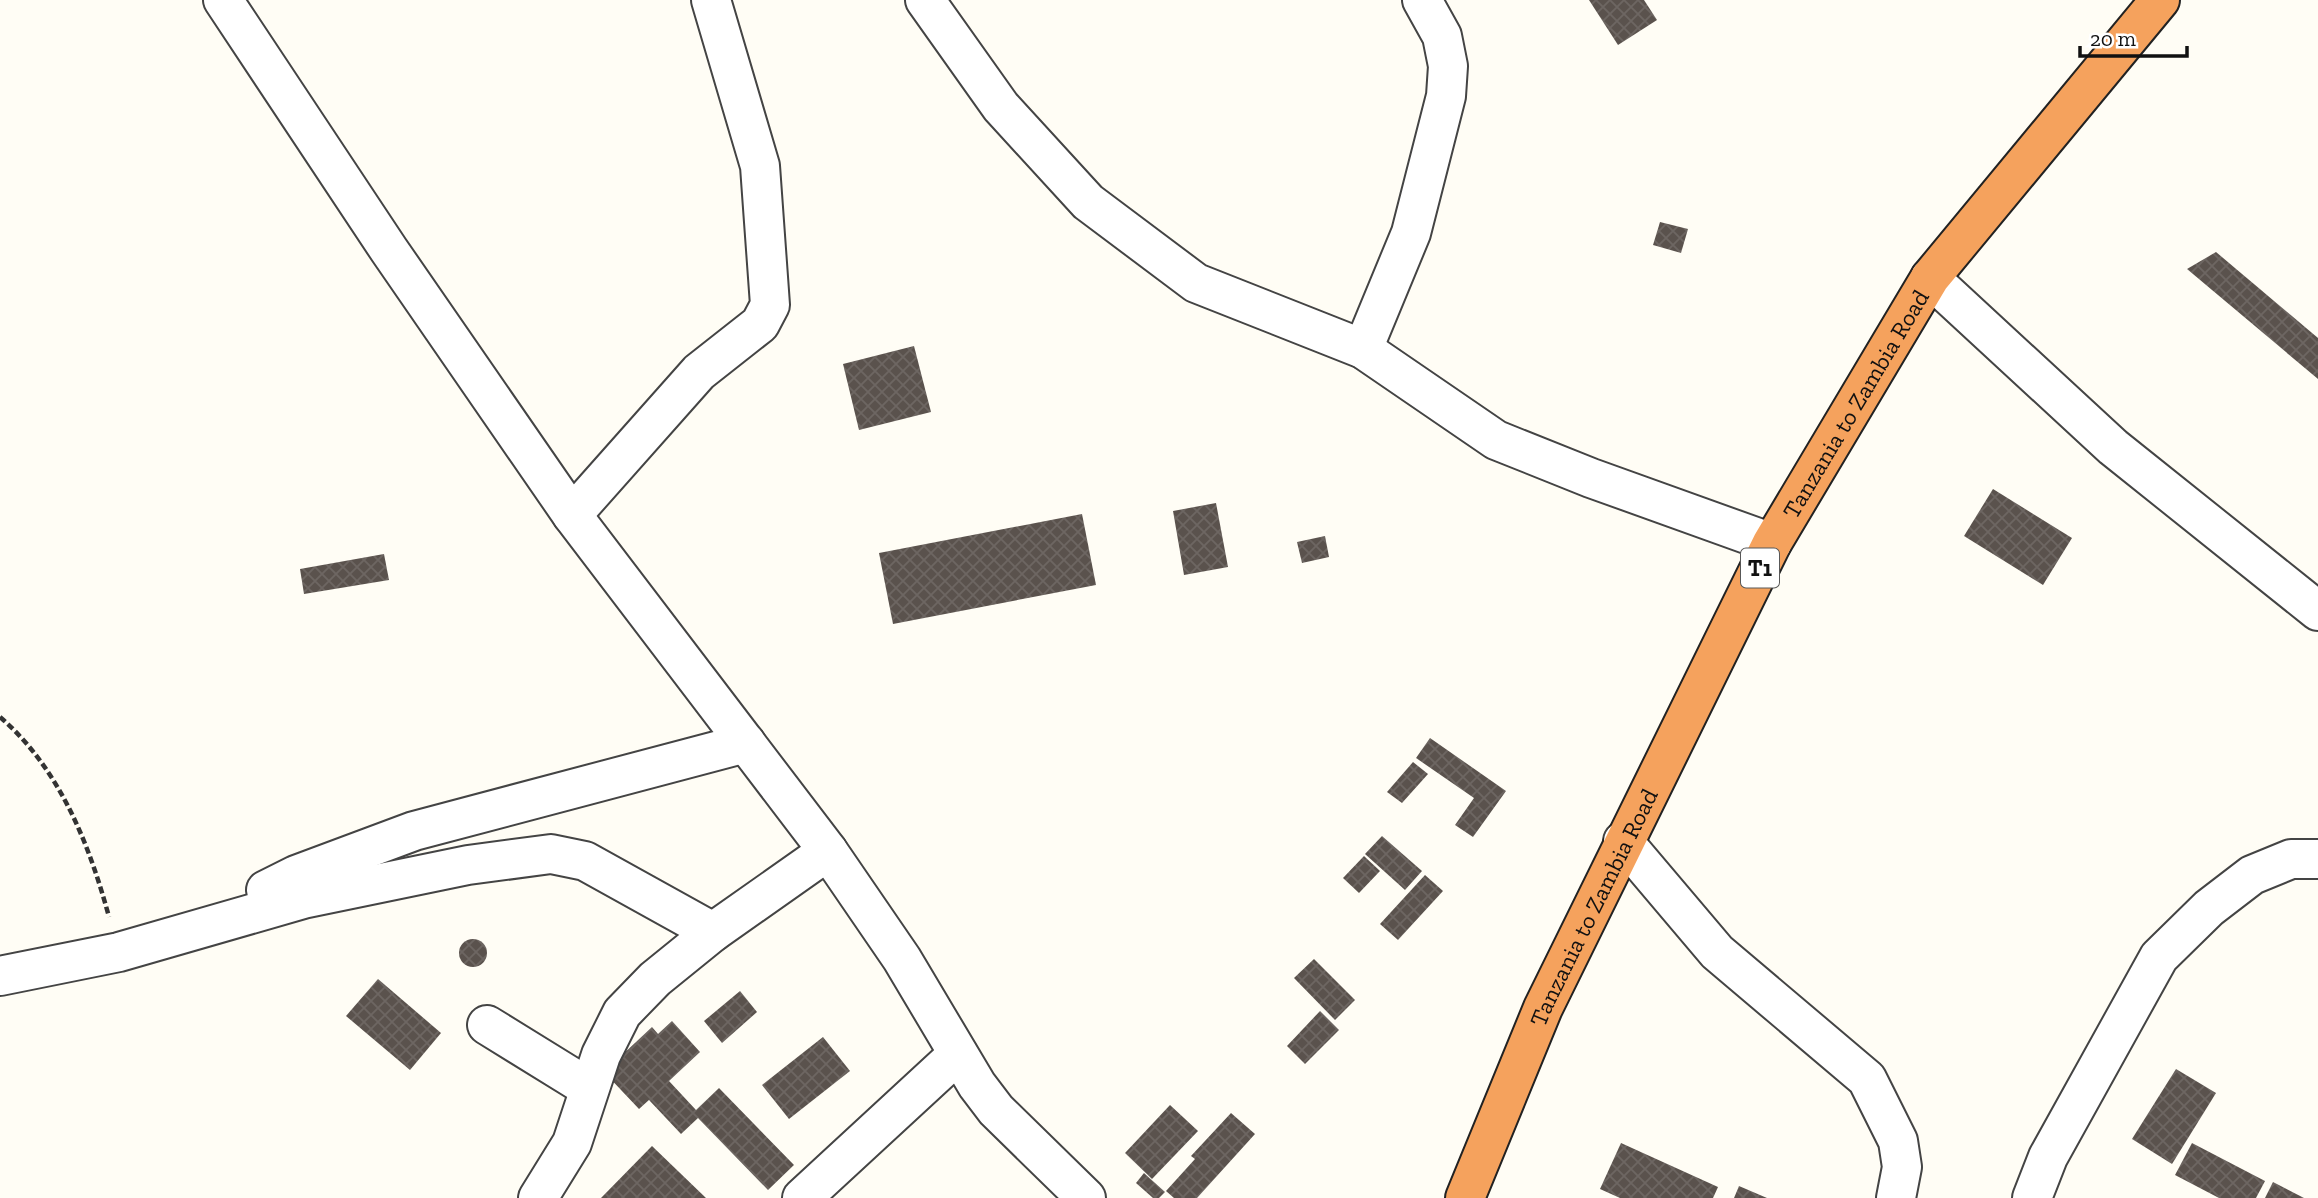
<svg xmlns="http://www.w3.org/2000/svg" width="2318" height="1198" viewBox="0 0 2318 1198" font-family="'Zilla Slab',serif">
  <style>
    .building { fill: url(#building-cross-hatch) }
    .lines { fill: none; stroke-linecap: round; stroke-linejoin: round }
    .minor-casing { stroke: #444; stroke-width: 42 }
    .highway-casing { stroke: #222; stroke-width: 42 }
    .path { stroke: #333; stroke-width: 4.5; stroke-dasharray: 7 3.5; stroke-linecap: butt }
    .minor { stroke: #fff; stroke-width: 38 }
    .highway { stroke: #f5a25d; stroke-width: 38 }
    .labels { text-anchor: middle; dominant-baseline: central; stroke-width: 7; stroke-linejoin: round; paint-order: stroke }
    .shield { fill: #fff; stroke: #585858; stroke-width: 2 }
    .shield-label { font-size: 23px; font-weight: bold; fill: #111 }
    .street-label { font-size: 24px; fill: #111; stroke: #fff }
  </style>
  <defs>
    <pattern id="building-cross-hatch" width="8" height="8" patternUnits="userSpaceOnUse" patternTransform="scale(1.75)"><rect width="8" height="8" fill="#5a524d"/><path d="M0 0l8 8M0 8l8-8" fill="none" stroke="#6d6662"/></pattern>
  </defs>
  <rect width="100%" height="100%" fill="#fffdf5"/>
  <g class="building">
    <polygon points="1589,0 1644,0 1657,20 1618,45"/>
    <polygon points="1660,222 1688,229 1681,253 1653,245"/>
    <polygon points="2216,252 2318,338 2318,379 2187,269"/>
    <polygon points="914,346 931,412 859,430 843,364"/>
    <polygon points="1993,489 2072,538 2043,585 1964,536"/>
    <polygon points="1216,503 1228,567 1184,575 1173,511"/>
    <polygon points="1082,514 1096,585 893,624 879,553"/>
    <polygon points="1325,536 1329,557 1302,563 1297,542"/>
    <polygon points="384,554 389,580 304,594 300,569"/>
    <polygon points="1430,738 1506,791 1473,837 1455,825 1474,798 1416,758"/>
    <polygon points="1413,762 1428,774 1402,803 1387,792"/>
    <polygon points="1382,836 1422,871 1405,890 1365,854"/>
    <polygon points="1364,856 1380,871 1359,893 1343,878"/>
    <polygon points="1425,875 1443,891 1398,940 1380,924"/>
    <circle cx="473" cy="953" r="14"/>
    <polygon points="1314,959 1355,1000 1335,1020 1294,978"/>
    <polygon points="378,979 441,1033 410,1070 346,1016"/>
    <polygon points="740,991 757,1012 722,1043 704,1021"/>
    <polygon points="1320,1011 1339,1030 1305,1064 1287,1046"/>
    <polygon points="672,1021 700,1052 669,1081 696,1110 719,1088 794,1165 768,1190 698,1118 681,1134 649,1100 639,1109 604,1072 652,1027 658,1034"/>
    <polygon points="823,1037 850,1071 789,1119 762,1085"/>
    <polygon points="2176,1069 2216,1093 2172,1164 2132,1139"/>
    <polygon points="1170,1105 1198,1131 1152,1179 1125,1153"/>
    <polygon points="1231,1113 1255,1134 1197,1198 1174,1198 1166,1191 1195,1159 1191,1156"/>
    <polygon points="1621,1143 1718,1187 1713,1198 1620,1198 1600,1189"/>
    <polygon points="2192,1143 2265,1181 2256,1198 2219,1198 2175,1175"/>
    <polygon points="652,1146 706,1198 601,1198"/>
    <polygon points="1144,1173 1165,1192 1159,1198 1153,1198 1136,1183"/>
    <polygon points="2273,1182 2304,1198 2265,1198"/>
    <polygon points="1739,1186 1767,1198 1734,1198"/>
  </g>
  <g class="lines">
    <defs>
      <g id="minor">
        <polyline points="223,0 389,250 572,515 828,851 902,959 977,1085 996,1110 1086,1198"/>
        <polyline points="925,0 1001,107 1088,202 1196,283 1363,349 1496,440 1591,478 1772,543"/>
        <polyline points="1930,278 2113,447 2318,611"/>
        <polyline points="1363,349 1411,233 1446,96 1448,66 1442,36 1422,0"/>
        <polyline points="572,515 699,372 760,324 770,305 760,166 711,0"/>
        <polyline points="1623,841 1717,952 1867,1079 1898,1141 1902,1167 1896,1198"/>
        <polyline points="266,890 296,875 414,831 746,743"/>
        <polyline points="0,976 119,952 303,899 468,865 551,854 585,861 713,932"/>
        <polyline points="487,1025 589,1088"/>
        <polyline points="538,1198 572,1143 601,1055 622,1013 655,979 713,932 828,851"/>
        <polyline points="802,1198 958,1054"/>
        <polyline points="2032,1198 2048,1157 2159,957 2209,908 2252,875 2291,859 2318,859"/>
      </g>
      <g id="highway">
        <path id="s1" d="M1465 1198 1543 1008 1772 543 1930 278 2160 0"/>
      </g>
    </defs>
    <use href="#minor" class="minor-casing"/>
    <use href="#highway" class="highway-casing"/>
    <path class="path" d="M0 717C59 768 89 843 109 917"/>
    <use href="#minor" class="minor"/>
    <use href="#highway" class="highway"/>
  </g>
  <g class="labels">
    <rect class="shield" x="1741" y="548.5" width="38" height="39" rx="5"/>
    <g class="shield-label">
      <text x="1760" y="568">T1</text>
    </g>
    <g class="street-label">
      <text stroke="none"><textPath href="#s1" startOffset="886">Tanzania to Zambia Road</textPath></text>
      <text stroke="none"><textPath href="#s1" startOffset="318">Tanzania to Zambia Road</textPath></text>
    </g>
  </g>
  <path d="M2080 46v10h107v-10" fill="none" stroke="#111111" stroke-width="3.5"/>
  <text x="2090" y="46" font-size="21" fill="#111111" stroke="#ffffff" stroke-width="5" paint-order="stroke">20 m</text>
</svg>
